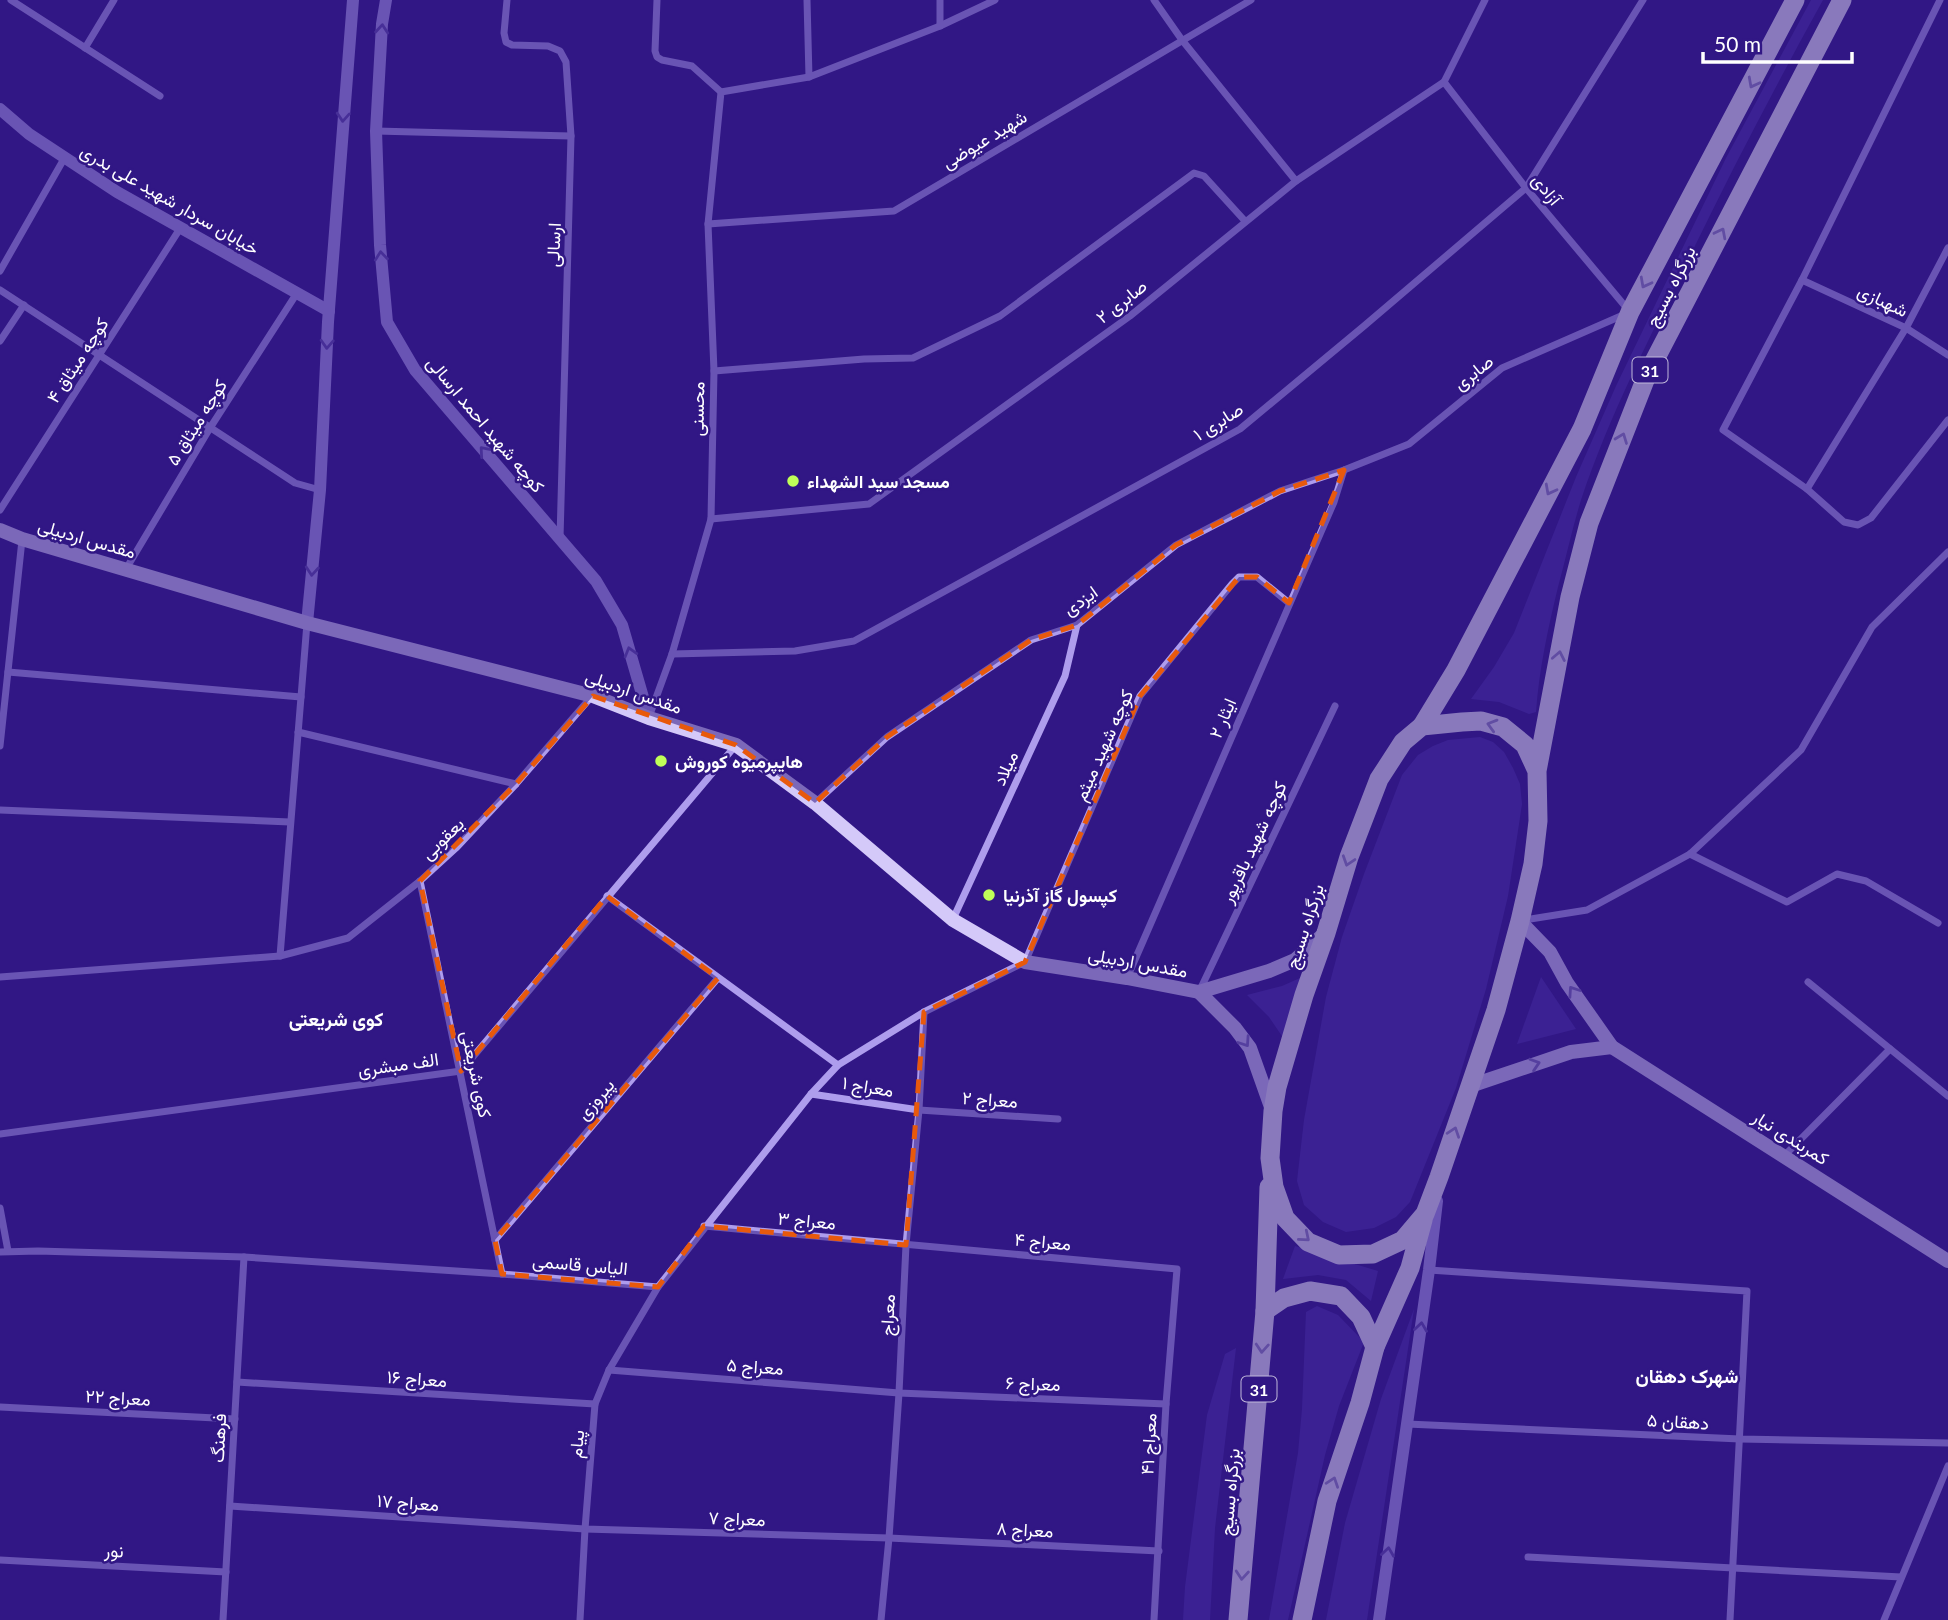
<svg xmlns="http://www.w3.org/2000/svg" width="1948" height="1620" viewBox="0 0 1948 1620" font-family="Lato,Vazirmatn,sans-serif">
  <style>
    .grass { fill: #472da5 }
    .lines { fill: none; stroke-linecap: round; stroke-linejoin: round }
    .minor { stroke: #ae9ded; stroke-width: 7 }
    .tertiary { stroke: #ae9ded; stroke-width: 12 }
    .secondary { stroke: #d4c9f9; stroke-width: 14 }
    .trunk { stroke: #f4f0ff; stroke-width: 19 }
    .oneway { stroke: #634daf }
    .oneway2 { stroke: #9c8ec8 }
    .oneway3 { stroke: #8270bf }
    .marked { fill: none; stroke: #e8590c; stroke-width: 5; stroke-dasharray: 14 9; stroke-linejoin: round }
    .poi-dot { fill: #c0ff58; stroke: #311785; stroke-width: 2.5 }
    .labels { text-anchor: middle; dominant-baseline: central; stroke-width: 5; stroke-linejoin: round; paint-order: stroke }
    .shield { fill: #311785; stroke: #c1b9da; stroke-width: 2 }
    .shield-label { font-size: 16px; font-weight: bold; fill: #fff }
    .street-label { font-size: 18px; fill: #fff; stroke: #311785 }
    .poi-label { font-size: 18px; font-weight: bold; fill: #fff; stroke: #311785; text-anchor: start }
    .neighbourhood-label { font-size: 19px; font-weight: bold; fill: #fff; stroke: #311785 }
  </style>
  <rect width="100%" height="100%" fill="#311785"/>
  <g class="grass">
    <path d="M1811 0H1823C1776 85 1731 171 1689 258 1650 337 1609 416 1581 500 1572 529 1566 558 1558 587 1548 628 1539 670 1536 712L1529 714 1499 702 1471 699 1494 667 1514 633 1576 477 1616 386 1726 158Z"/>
    <polygon points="1480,737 1493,742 1504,752 1513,768 1520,784 1522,804 1519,824 1508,896 1486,989 1456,1088 1410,1202 1396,1217 1374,1228 1346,1232 1323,1222 1304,1205 1297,1181 1304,1120 1326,997 1342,937 1364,874 1402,775 1418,755 1433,746 1448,740"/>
    <polygon points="1309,974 1288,1045 1269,1017 1247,995 1282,986"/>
    <polygon points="1541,977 1576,1029 1517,1044"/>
    <polygon points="1295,1246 1378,1271 1371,1301 1346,1280 1318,1275 1283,1279"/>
    <polygon points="1317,1306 1338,1315 1364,1342 1339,1406 1325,1455 1288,1620 1269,1620 1298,1453 1302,1409 1306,1312"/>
    <polygon points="1414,1309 1367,1620 1326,1620 1345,1523 1381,1399"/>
    <polygon points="1236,1348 1215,1528 1210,1620 1183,1620 1185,1587 1207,1415 1225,1354"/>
  </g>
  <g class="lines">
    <g class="minor">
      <polyline points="11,0 160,96"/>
      <polyline points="507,0 504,33 506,42 512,45 548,46 560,51 566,62 571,136 560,538"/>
      <polyline points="657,0 655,51 657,57 662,60 692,66 721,92"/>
      <polyline points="807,0 809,77"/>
      <polyline points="1154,0 1182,40 1296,181"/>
      <polyline points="1940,0 1802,280 1723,430 1807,489 1844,522 1858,525 1871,518 1948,420"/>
      <polyline points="940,26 940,0"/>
      <polyline points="85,48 114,0"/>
      <polyline points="376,131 571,136"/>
      <polyline points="708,224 894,211 1251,0"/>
      <polyline points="0,271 65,157"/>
      <polyline points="1802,280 1906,328 1948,355"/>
      <polyline points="0,290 295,483 320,490"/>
      <polyline points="0,341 24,305"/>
      <polyline points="714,371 864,359 913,358 1000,316 1194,173 1204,176 1245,221"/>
      <polyline points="1807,489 1906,328 1948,248"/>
      <polyline points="0,510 181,227"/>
      <polyline points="711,519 869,504 1130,316 1296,181 1444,82 1485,0"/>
      <polyline points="126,569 210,428 297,293"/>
      <polyline points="672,654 795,651 854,641 1240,429 1364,326 1526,188 1643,0"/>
      <polyline points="8,672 301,697"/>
      <polyline points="649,717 672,654 711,519 714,371 708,224 721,92 809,77 940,26 995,0"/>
      <polyline points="298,732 516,784"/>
      <polyline points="0,746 22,540"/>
      <polyline points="815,803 887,737 1031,640 1077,625 1176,545 1280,491 1344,470 1409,444 1502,368 1630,312 1526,188 1444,82"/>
      <polyline points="0,810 290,822"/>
      <polyline points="1690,854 1787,902 1837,874 1866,881 1938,923"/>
      <polyline points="420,881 502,1274"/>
      <polyline points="607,896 838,1065"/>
      <polyline points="953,919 1065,676 1077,625"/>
      <polyline points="1524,920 1587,910 1690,854 1801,750 1872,627 1948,552"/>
      <polyline points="280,956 307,623"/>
      <polyline points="0,977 280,956 348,938 420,881 456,848 516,784 592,696"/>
      <polyline points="1127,978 1334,502 1344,470"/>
      <polyline points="1808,982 1948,1096"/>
      <polyline points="1199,992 1335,706"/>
      <polyline points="811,1094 919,1110 1058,1119"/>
      <polyline points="0,1134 461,1071 736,745"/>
      <polyline points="1784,1156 1890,1049"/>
      <polyline points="0,1208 8,1251"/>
      <polyline points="704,1226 1177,1269 1166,1404 1154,1620"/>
      <polyline points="495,1240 718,978"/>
      <polyline points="0,1252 38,1251 244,1257 502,1274 658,1287 811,1094 838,1065 924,1012 1025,962 1140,696 1232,584 1239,577 1257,577 1289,603"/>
      <polyline points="1429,1270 1747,1291 1730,1620"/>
      <polyline points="609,1370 899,1393 1166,1404"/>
      <polyline points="237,1382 595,1404"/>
      <polyline points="0,1407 235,1419"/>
      <polyline points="1407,1424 1740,1439 1948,1443"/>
      <polyline points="230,1506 585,1529 889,1538 1159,1551"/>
      <polyline points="1528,1557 1901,1577"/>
      <polyline points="0,1560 226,1572"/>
      <polyline points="223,1620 244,1257"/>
      <polyline points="580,1620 585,1529 595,1404 609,1370 658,1287"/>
      <polyline points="881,1620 889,1538 899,1393 906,1245 919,1110 924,1012"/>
      <polyline points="1884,1620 1948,1466"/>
    </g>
    <g class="tertiary">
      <polyline points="386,0 382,24 376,131 380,245 387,322 415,370 596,581 622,625 649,718"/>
      <polyline points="0,109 29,134 117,192 329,311"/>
      <polyline points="307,623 320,490 328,322 353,0"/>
      <polyline points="1379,1620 1429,1270 1437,1201"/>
    </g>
    <g class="secondary">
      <polyline points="0,530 22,539 307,623 593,696 649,718 736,745 815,803 953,920 1025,962 1127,978 1199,992 1269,971 1295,960 1325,933"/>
      <polyline points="1520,921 1550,952 1567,983 1612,1047 1948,1261"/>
      <polyline points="1199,992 1235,1028 1250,1048 1272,1110"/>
      <polyline points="1470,1086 1571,1052 1612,1047"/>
    </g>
    <g class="trunk">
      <polyline points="1422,726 1456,670 1582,429 1630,312 1795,0"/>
      <polyline points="1537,771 1525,745 1503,727 1481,721 1462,722 1422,726 1403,742 1379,779 1349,857 1326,933 1304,995 1277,1087 1273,1111 1270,1158 1274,1187 1285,1218 1308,1242 1339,1255 1373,1254 1403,1240 1425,1214 1439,1177 1496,1010 1520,921 1533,864 1538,821 1537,771 1570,597 1589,523 1647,375 1842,0"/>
      <polyline points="1265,1311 1284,1298 1310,1291 1341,1296 1361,1317 1375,1347"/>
      <polyline points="1238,1620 1265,1311 1269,1187"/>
      <polyline points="1302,1620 1327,1501 1360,1403 1375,1347 1410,1268 1423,1220"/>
    </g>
  </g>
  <defs><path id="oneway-chevron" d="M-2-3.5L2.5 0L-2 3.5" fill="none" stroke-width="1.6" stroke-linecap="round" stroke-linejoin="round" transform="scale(1.75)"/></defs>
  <g class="oneway">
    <use href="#oneway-chevron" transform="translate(382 29) rotate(-85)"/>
    <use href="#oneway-chevron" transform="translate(343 117) rotate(94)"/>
    <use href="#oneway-chevron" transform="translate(381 256) rotate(-96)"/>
    <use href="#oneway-chevron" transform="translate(327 344) rotate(93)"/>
    <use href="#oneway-chevron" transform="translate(484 451) rotate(-131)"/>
    <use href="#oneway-chevron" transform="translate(312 571) rotate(95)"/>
    <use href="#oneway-chevron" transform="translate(630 652) rotate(-106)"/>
    <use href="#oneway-chevron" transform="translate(1421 1327) rotate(-82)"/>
    <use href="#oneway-chevron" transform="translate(1388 1552) rotate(-82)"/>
  </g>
  <g class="oneway2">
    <use href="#oneway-chevron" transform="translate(1753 83) rotate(118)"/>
    <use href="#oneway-chevron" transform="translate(1721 233) rotate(-63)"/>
    <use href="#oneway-chevron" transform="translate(1645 283) rotate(118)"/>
    <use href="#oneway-chevron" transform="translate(1622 438) rotate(-69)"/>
    <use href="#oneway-chevron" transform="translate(1550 490) rotate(118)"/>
    <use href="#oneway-chevron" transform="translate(1559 656) rotate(-79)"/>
    <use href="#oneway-chevron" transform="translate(1492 725) rotate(-164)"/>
    <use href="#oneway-chevron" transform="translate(1348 861) rotate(108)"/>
    <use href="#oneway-chevron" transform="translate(1454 1132) rotate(-71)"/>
    <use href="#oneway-chevron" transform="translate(1305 1237) rotate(40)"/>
    <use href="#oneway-chevron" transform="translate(1262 1348) rotate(94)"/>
    <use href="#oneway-chevron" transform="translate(1333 1482) rotate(-71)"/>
    <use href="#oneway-chevron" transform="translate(1242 1575) rotate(95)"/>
  </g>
  <g class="oneway3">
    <use href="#oneway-chevron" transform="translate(1573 991) rotate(-124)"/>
    <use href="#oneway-chevron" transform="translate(1245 1042) rotate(56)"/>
    <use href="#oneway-chevron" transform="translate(1535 1064) rotate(-18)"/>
  </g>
  <path d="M0 0H1948V1620H0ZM1344 470 1289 603 1257 577H1239L1140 696 1025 962 924 1012 906 1245 704 1226 658 1287 502 1274 495 1240 718 978 607 896 461 1071 420 881 516 784 593 696 736 745 815 803 887 737 1031 640 1077 625 1176 545 1280 491Z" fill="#311785" fill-opacity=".55" fill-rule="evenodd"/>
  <path class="marked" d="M1344 470 1289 603 1257 577H1239L1140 696 1025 962 924 1012 906 1245 704 1226 658 1287 502 1274 495 1240 718 978 607 896 461 1071 420 881 516 784 593 696 736 745 815 803 887 737 1031 640 1077 625 1176 545 1280 491Z"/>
  <g class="poi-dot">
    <circle cx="793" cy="481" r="7"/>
    <circle cx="661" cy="761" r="7"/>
    <circle cx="989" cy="895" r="7"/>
  </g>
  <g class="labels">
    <g class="shield">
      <rect x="1632.5" y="357.5" width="35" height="25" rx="5"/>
      <rect x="1241.5" y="1376.5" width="35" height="25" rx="5"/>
    </g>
    <g class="shield-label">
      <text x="1650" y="370">31</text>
      <text x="1259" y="1389">31</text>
    </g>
    <g class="street-label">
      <text transform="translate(984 139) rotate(-31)">شهید عیوضی</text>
      <text transform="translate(1547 189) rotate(51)">آزادی</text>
      <text transform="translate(170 199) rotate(30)">خیابان سردار شهید علی بدری</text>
      <text transform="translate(553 245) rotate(-88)">ارسالی</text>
      <text transform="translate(1670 286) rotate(-63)">بزرگراه بسیج</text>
      <text transform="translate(1883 300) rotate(25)">شهبازی</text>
      <text transform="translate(1121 301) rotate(-38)">صابری ۲</text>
      <text transform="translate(77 360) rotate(-57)">کوچه میثاق ۴</text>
      <text transform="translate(1473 372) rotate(-38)">صابری</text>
      <text transform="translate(697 409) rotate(-89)">محسنی</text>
      <text transform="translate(1218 421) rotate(-32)">صابری ۱</text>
      <text transform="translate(196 422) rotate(-58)">کوچه میثاق ۵</text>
      <text transform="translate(486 424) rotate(50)">کوچه شهید احمد ارسالی</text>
      <text transform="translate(87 538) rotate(16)">مقدس اردبیلی</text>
      <text transform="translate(1080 600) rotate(-35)">ایزدی</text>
      <text transform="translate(634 691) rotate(19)">مقدس اردبیلی</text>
      <text transform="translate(1222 718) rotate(-67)">ایثار ۲</text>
      <text transform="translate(1103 745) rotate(-66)">کوچه شهید میثم</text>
      <text transform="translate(1005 768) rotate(-65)">میلاد</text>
      <text transform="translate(442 838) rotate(-44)">یعقوبی</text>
      <text transform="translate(1253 842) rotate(-65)">کوچه شهید باقرپور</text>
      <text transform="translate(1304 926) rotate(-72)">بزرگراه بسیج</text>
      <text transform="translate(1138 962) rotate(10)">مقدس اردبیلی</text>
      <text transform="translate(398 1064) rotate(-8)">الف مبشری</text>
      <text transform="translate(477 1074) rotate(78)">کوی شریعتی</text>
      <text transform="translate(868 1086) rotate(9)">معراج ۱</text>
      <text transform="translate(595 1099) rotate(-50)">پیروزی</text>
      <text transform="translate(990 1099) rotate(4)">معراج ۲</text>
      <text transform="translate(1791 1137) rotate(32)">کمربندی نیار</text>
      <text transform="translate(807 1220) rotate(5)">معراج ۳</text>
      <text transform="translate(1043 1241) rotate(5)">معراج ۴</text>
      <text transform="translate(580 1264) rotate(5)">الیاس قاسمی</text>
      <text transform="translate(887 1315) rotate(-87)">معراج</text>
      <text transform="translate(755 1366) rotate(4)">معراج ۵</text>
      <text transform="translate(417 1378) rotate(4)">معراج ۱۶</text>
      <text transform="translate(1033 1383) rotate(2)">معراج ۶</text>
      <text transform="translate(118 1397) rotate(3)">معراج ۲۲</text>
      <text transform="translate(1678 1421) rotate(3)">دهقان ۵</text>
      <text transform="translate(218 1438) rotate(-87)">فرهنگ</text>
      <text transform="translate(576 1444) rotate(-85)">پیام</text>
      <text transform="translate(1148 1444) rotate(-87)">معراج ۴۱</text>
      <text transform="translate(1229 1492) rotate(-85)">بزرگراه بسیج</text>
      <text transform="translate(408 1502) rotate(4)">معراج ۱۷</text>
      <text transform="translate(737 1518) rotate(2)">معراج ۷</text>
      <text transform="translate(1025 1529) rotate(3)">معراج ۸</text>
      <text transform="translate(114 1550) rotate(3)">نور</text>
    </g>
    <g class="poi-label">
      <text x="807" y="481">مسجد سید الشهداء</text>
      <text x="675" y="761">هایپرمیوه کوروش</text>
      <text x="1003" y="895">کپسول گاز آذرنیا</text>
    </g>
    <g class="neighbourhood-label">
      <text x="336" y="1018">کوی شریعتی</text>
      <text x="1687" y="1375">شهرک دهقان</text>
    </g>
  </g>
  <path d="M1703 52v10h149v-10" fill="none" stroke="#ffffff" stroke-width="3.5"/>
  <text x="1714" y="52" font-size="21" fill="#ffffff" stroke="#311785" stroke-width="5" paint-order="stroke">50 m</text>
</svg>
